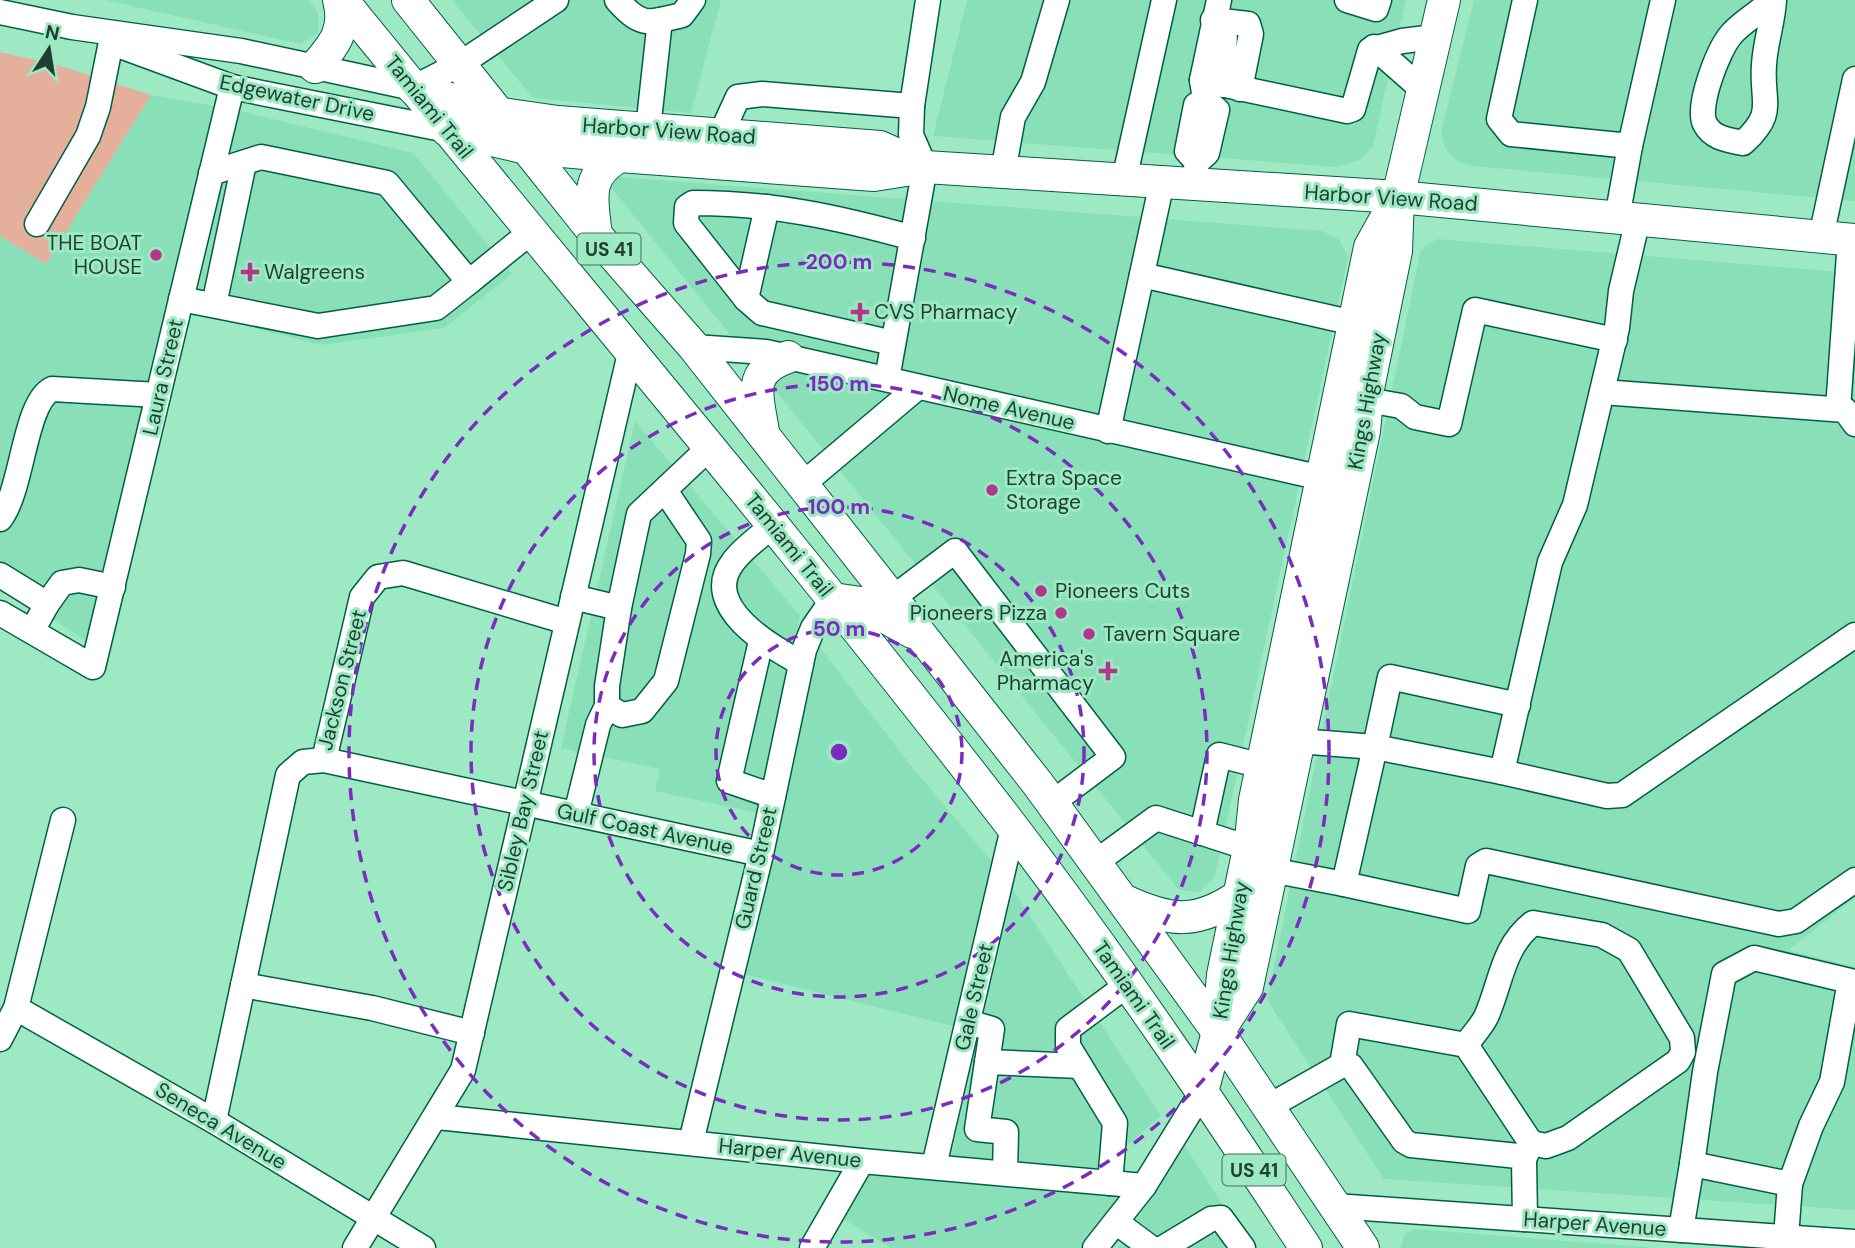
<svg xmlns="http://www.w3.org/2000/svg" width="1855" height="1248" viewBox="0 0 1855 1248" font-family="'DM Sans',sans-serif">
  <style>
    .built { fill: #89e0b8 }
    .green { fill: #e4b09b }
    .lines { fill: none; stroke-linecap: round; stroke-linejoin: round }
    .minor-casing { stroke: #005f41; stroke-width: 27 }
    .major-casing { stroke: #005f41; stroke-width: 34 }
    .minor { stroke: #fff; stroke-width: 24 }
    .major { stroke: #fff; stroke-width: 32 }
    .ring { fill: none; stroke: #7b2cbf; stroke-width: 3.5; stroke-dasharray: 12 9 }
    .poi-dot { fill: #b1378a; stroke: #9ce9c4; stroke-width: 2.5 }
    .labels { text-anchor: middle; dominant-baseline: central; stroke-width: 6; stroke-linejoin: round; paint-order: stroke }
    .shield { fill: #9ce9c4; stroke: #44725d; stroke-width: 2 }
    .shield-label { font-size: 19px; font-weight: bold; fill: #1f3f31 }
    .street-label { font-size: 21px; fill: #1f3f31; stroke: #9ce9c4 }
    .poi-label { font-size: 21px; fill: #1f3f31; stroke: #9ce9c4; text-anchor: start }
    .centre { fill: #7b2cbf; stroke: #9ce9c4; stroke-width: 3.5 }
    .ring-label { font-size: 21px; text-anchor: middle; font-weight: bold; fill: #7b2cbf; stroke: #9ce9c4; stroke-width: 6; stroke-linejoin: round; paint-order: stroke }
  </style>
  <rect width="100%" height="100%" fill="#9ce9c4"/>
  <g class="built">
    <polygon points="105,0 309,0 318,12 318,34 300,44"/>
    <polygon points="452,0 721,0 691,113 533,98"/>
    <polygon points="967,0 1406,0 1373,146 1360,160 1336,167 933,136"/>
    <polygon points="1474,0 1855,0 1855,201 1473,166 1456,161 1445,148 1441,132"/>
    <polygon points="151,95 214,106 88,642 0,585 0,236 46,263"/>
    <polygon points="239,111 413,153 512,274 444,328 321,345 193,313"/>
    <polygon points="619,177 1322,231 1339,239 1348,257 1215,876 1199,892 1179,890 609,185"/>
    <polygon points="1438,239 1855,273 1855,898 1788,950 1855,967 1855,1210 1384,1179 1267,1000 1420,253 1427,244"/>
    <polygon points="635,421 800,616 758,813 655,791 660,769 561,748"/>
    <polygon points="815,641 911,766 993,863 953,1026 743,974"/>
    <polygon points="1013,890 1161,1116 1097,1172 951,1157"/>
    <polygon points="1184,1145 1251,1248 1118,1248"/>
    <polygon points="867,1172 1125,1193 1084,1248 891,1248 839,1216"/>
    <polygon points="1414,1229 1656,1248 1660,1248 1401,1248 1404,1235"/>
  </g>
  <polygon class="green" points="0,52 57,65 151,95 46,264 0,236"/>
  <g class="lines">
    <defs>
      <g id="minor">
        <path d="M617 0C642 28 648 23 682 15L693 0"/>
        <polyline points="1347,0 1376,9 1379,0"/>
        <polyline points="1525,0 1499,119 1511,134 1630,146"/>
        <path d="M1772 0C1760 13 1741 22 1730 36 1718 51 1696 107 1705 124 1713 139 1729 140 1743 143 1777 112 1761 103 1764 65 1765 43 1773 22 1774 0"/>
        <polyline points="0,12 72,27 241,51 413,88 460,64 556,0"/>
        <polyline points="1213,20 1248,24 1251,34 1240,89"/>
        <polyline points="115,44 232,87 447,130"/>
        <polyline points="1374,47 1423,90"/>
        <polyline points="1202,80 1347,111 1353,109 1370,50 1402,41 1435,37"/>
        <polyline points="1223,85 1225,31 1228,24"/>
        <polyline points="648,129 660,20"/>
        <polyline points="721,134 738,97 762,94 912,106"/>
        <polyline points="1197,162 1187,151 1196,105 1205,100"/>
        <polyline points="1003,172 1013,117 1033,82 1057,0"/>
        <polyline points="211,173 261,157 387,183 469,282 532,231"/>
        <polyline points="1124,180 1164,0"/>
        <polyline points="1194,184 1197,162 1207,153 1217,110 1205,100 1202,80 1219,0"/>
        <polyline points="1617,218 1630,146 1663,0"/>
        <polyline points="1638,219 1621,291 1617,328 1575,505 1550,562 1502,772 1607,796 1622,795 1855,635"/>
        <polyline points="37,224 88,136 98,107 111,42"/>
        <polyline points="1821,237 1855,79"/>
        <polyline points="1142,275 1354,323"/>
        <polyline points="181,299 318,326 436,308 469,282"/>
        <polyline points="746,299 767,207"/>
        <polyline points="214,305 244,163"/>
        <path d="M893 343 762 313 746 299 686 223 687 207 693 203C773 203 837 217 913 238"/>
        <polyline points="694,347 766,352 1322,478"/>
        <polyline points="887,379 925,167 911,135 912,106 928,0"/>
        <polyline points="1602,392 1845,410 1855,424"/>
        <polyline points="1367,400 1401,406 1415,417 1449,424 1475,310 1615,340"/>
        <polyline points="1838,409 1850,240"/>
        <polyline points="1108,431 1162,182"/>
        <polyline points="803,484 918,387"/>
        <polyline points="666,492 699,541 698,554 666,681 642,711 622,715 607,706 607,686 619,608 639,514 710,447"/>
        <path d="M0 519C23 490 24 403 52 389L158 395"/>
        <path d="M773 525C760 537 743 548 733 562 699 606 771 647 801 663"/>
        <polyline points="0,575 47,604 32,631"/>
        <polyline points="573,597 619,608"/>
        <polyline points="894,597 955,551 1113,757 1052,803"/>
        <polyline points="47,604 62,583 79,580 113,587"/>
        <polyline points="0,613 93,667 232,87"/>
        <polyline points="761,641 729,781 773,796"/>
        <polyline points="1298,741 1375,747 1344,884 1468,911 1478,866 1486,861 1779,924 1796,921 1855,880"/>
        <polyline points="324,760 362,597 378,577 403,573 567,622"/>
        <polyline points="1502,772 1375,747 1390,677 1518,705"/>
        <polyline points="576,814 598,725 607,706"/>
        <polyline points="1202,833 1219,755 1262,766"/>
        <polyline points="1096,862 1156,818 1249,848"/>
        <polyline points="1271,870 1344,884"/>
        <polyline points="243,985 372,1008 472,1033"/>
        <polyline points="16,1008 214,1121 423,1248"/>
        <polyline points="968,1022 992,1029 977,1129 1006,1132 1005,1172"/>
        <polyline points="0,1039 16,1008 63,820"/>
        <path d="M1466 1045C1472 1036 1481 1027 1486 1017 1501 984 1502 947 1533 923L1602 935 1629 950 1682 1038 1683 1052 1678 1061 1568 1138 1546 1146 1531 1143"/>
        <polyline points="987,1062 1080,1066"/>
        <polyline points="1342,1065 1349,1024 1466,1045 1531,1143 1525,1157"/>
        <polyline points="1268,1107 1342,1065 1351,1066 1404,1141 1411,1145 1518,1156 1524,1160 1525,1219"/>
        <polyline points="437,1117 862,1161 1144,1186"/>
        <polyline points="214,1121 288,775 303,762 324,760 761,854"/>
        <polyline points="691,1142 761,854 804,650 813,628 833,599"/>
        <polyline points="1692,1164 1705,1072 1724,974 1754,958 1850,981 1832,1082 1811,1126 1790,1184"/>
        <polyline points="934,1166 1013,828"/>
        <polyline points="1110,1183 1115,1123 1068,1046 1068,1029 1127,985"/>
        <polyline points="1335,1206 1855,1242"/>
        <polyline points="1116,1222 1151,1248"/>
        <polyline points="1681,1230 1692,1164 1790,1184 1786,1237"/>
        <polyline points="355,1248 463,1070 631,349"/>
        <polyline points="812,1248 862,1161"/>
        <polyline points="1095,1248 1144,1186 1202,1092"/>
        <polyline points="1163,1248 1211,1219 1221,1218 1243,1248"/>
      </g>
      <g id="major">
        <path d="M342 0C565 275 795 544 1011 825 1116 962 1212 1105 1306 1248"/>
        <polyline points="408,0 596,235 694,347 1038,784 1218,1032 1363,1248"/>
        <path d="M315 67C334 45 347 30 339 0"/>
        <polyline points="413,88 501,114 558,122 880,147 925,167"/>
        <polyline points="447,130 527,148 620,156 874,175 925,167 1398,197 1855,240"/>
        <path d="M596 235C592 200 584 175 620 156"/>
        <path d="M763 432C758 396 745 372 788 357"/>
        <polyline points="833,599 861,603 912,632"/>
        <path d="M1125 901C1171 922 1197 925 1240 895"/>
        <polyline points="1218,1032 1247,987 1364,431 1368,388 1396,251 1398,197 1444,0"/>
        <polyline points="1202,1092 1218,1032 1223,975 1251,839 1255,800 1370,247 1394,204"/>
      </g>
    </defs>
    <use href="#minor" class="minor-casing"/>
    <use href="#major" class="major-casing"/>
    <use href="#minor" class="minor"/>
    <use href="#major" class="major"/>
  </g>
  <g class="ring">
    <circle cx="839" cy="752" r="123"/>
    <circle cx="839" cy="752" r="245"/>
    <circle cx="839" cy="752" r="368"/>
    <circle cx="839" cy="752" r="490"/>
  </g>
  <g class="poi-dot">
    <circle cx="156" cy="255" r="7"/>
    <path d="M246.5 261.5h7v7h7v7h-7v7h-7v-7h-7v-7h7z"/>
    <path d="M856.5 301.5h7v7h7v7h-7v7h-7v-7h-7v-7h7z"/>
    <circle cx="992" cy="490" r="7"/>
    <circle cx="1041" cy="591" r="7"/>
    <circle cx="1061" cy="613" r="7"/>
    <circle cx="1089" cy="634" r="7"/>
    <path d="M1104.5 660.5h7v7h7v7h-7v7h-7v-7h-7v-7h7z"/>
  </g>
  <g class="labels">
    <g class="shield">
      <rect x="577.5" y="233.5" width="63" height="31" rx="5"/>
      <rect x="1222.5" y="1154.5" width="63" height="31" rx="5"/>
    </g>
    <g class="shield-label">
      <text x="609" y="249">US 41</text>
      <text x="1254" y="1170">US 41</text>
    </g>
    <g class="street-label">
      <text transform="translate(297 98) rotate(12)">Edgewater Drive</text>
      <text transform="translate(429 107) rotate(51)">Tamiami Trail</text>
      <text transform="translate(669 131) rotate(4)">Harbor View Road</text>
      <text transform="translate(1391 198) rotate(4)">Harbor View Road</text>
      <text transform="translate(163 377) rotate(-77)">Laura Street</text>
      <text transform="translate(1367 401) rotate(-80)">Kings Highway</text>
      <text transform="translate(1009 408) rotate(13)">Nome Avenue</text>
      <text transform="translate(789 545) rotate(51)">Tamiami Trail</text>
      <text transform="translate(342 680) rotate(-76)">Jackson Street</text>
      <text transform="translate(523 811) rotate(-77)">Sibley Bay Street</text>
      <text transform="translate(645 829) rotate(12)">Gulf Coast Avenue</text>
      <text transform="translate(756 868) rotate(-77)">Guard Street</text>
      <text transform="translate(1231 950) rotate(-81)">Kings Highway</text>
      <text transform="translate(1134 995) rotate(55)">Tamiami Trail</text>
      <text transform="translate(974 997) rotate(-77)">Gale Street</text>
      <text transform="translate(221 1126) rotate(31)">Seneca Avenue</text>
      <text transform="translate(790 1153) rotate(6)">Harper Avenue</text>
      <text transform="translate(1595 1224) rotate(4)">Harper Avenue</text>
    </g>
    <g class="poi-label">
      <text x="142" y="243" text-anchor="end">THE BOAT<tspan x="142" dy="24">HOUSE</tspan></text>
      <text x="264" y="272">Walgreens</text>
      <text x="874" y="312">CVS Pharmacy</text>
      <text x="1006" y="478">Extra Space<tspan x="1006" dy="24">Storage</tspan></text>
      <text x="1055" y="591">Pioneers Cuts</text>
      <text x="1047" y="613" text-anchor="end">Pioneers Pizza</text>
      <text x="1103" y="634">Tavern Square</text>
      <text x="1094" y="659" text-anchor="end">America's<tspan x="1094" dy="24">Pharmacy</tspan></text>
    </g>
  </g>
  <circle cx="839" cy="752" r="10" class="centre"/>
  <g class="ring-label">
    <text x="839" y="269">200 m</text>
    <text x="839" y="391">150 m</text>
    <text x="839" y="514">100 m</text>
    <text x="839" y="636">50 m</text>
  </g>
  <g transform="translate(49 49) rotate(12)" stroke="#9ce9c4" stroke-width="5" paint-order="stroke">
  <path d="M0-5L12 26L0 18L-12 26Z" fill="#1f3f31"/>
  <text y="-10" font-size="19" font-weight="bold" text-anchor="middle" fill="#1f3f31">N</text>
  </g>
</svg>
